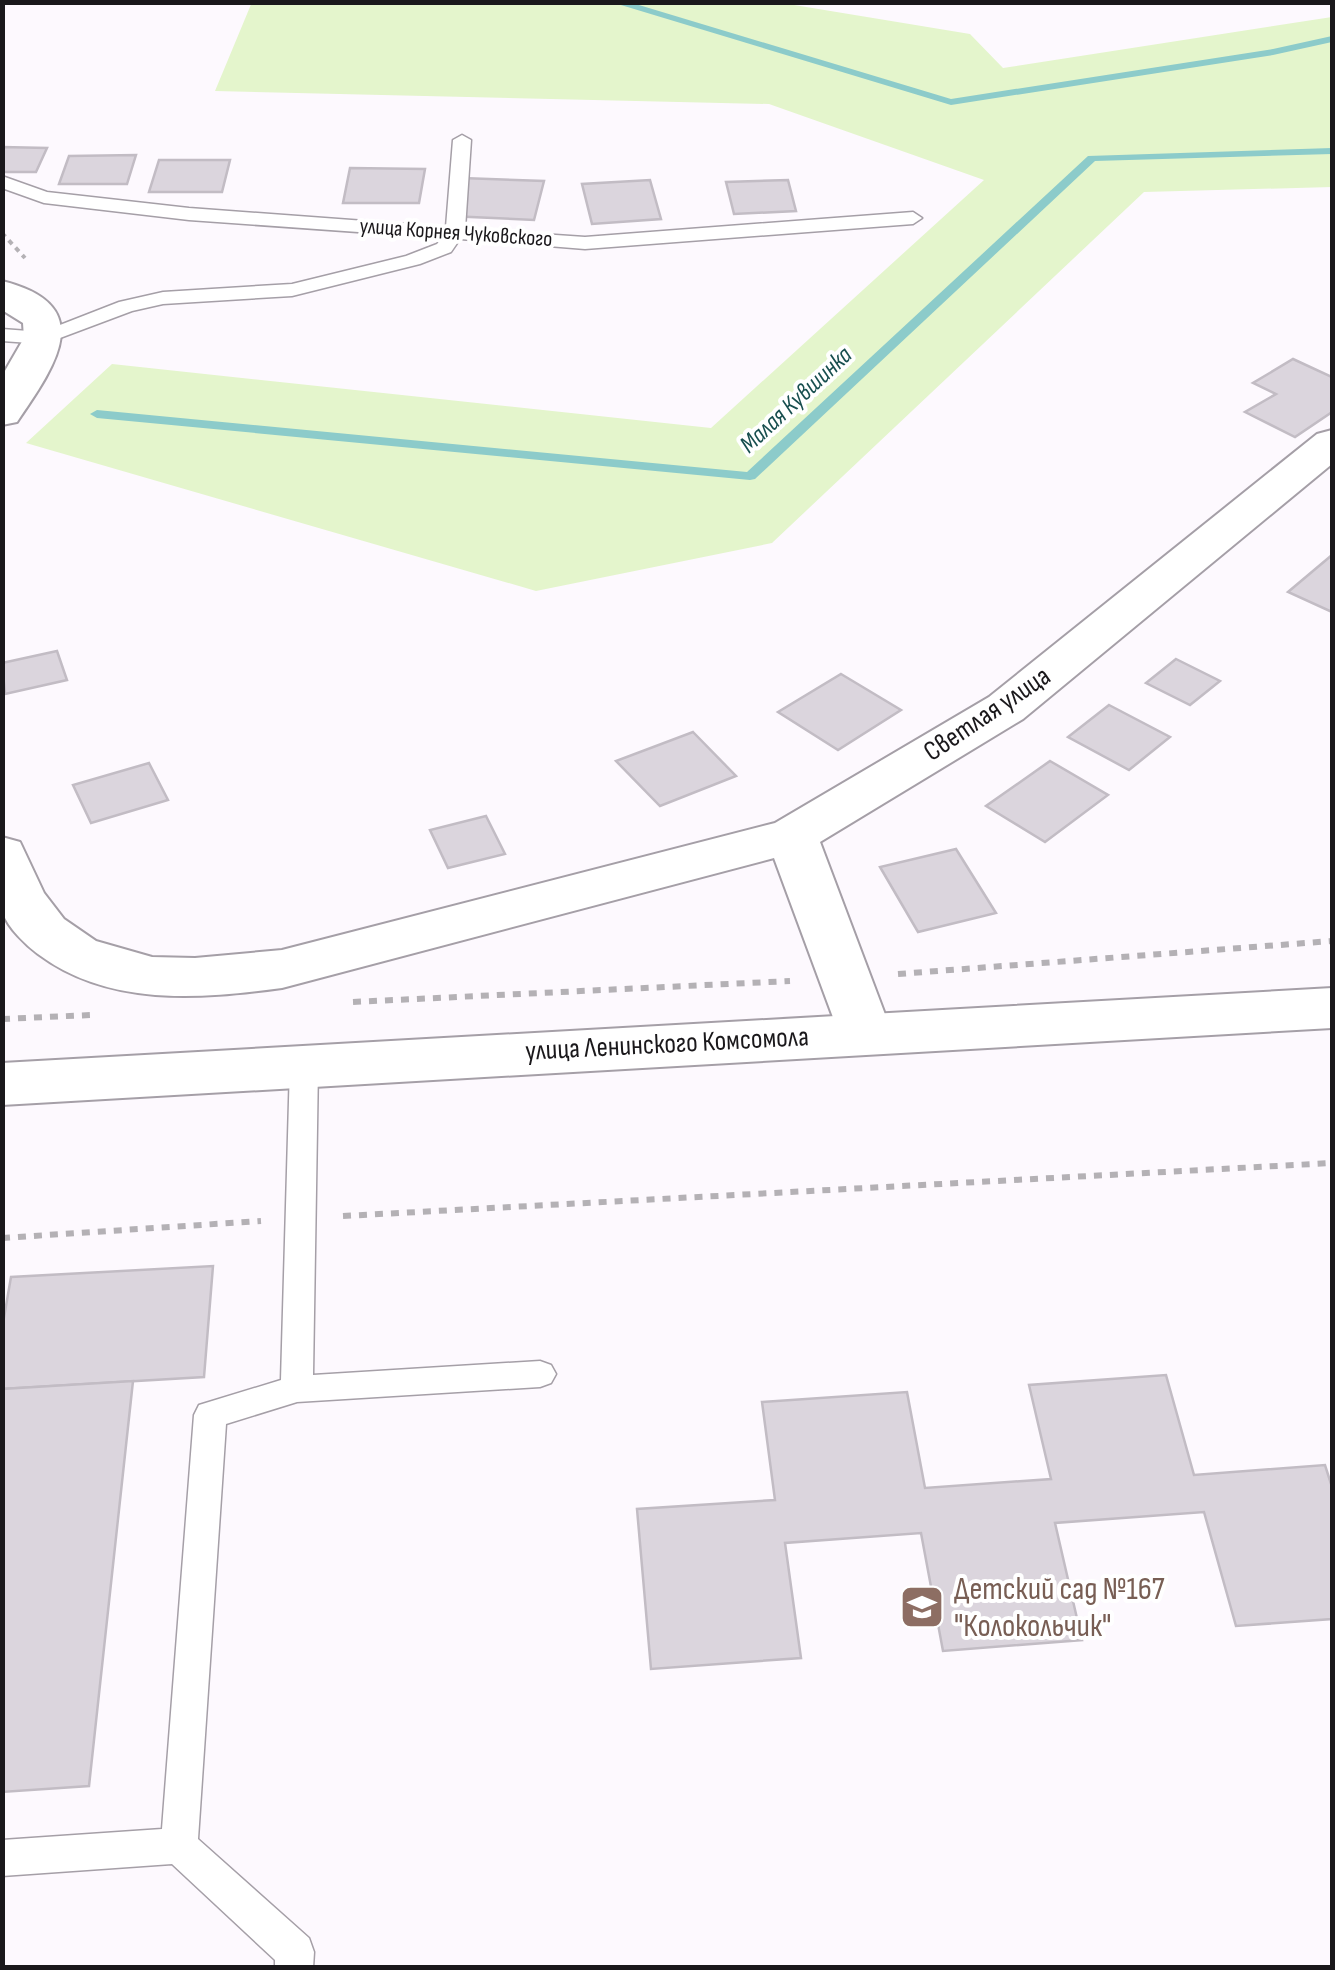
<svg xmlns="http://www.w3.org/2000/svg" width="1335" height="1970" viewBox="0 0 1335 1970" font-family="'Sofia Sans Condensed',sans-serif">
  <style>
    .green { fill: #e4f5cc }
    .lines { fill: none; stroke-linecap: round; stroke-linejoin: round }
    .stream { fill: #8ccbca; fill-rule: evenodd }
    .building { fill: #dbd5dd; stroke: #c2bcc4; stroke-width: 2.5 }
    .lane-casing { stroke: #a59fa7; stroke-width: 3 }
    .street-casing { stroke: #a59fa7; stroke-width: 4 }
    .secondary-casing { stroke: #a59fa7; stroke-width: 4 }
    .path-far1 { stroke: #b4b1b5; stroke-width: 4; stroke-dasharray: 5 5; stroke-linecap: butt }
    .path { stroke: #b4b1b5; stroke-width: 6; stroke-dasharray: 8 8; stroke-linecap: butt }
    .lane { fill: #fff; fill-rule: evenodd }
    .street { fill: #fff; fill-rule: evenodd }
    .secondary { fill: #fff; fill-rule: evenodd }
    .labels { text-anchor: middle; dominant-baseline: central; stroke-width: 8; stroke-linejoin: round; paint-order: stroke }
    .far-street-label { font-size: 22px; fill: #1a181b; stroke: #fff }
    .far-water-label { font-size: 25px; font-style: italic; fill: #184f4f; stroke: #fff }
    .street-label { font-size: 28px; fill: #1a181b; stroke: #fff }
    .near-education-label { font-size: 32px; fill: #785e54; stroke: #fff; text-anchor: start }
  </style>
  <rect width="100%" height="100%" fill="#fdf9fe"/>
  <polygon class="green" points="252,2 782,3 970,34 1003,68 1332,17 1332,187 1144,192 772,543 536,591 26,443 112,364 711,428 984,180 769,104 215,91"/>
  <g class="lines">
    <g class="stream">
      <polygon points="611,2 629,2 951,99 1273,49 1332,36 1332,42 1273,55 951,105"/>
      <polygon points="1332,148 1332,154 1095,161 755,479 750,480 97,418 90,414 97,410 747,472 1088,156"/>
    </g>
  </g>
  <g class="building">
    <polygon points="2,147 47,148 36,172 2,172"/>
    <polygon points="136,155 127,184 59,184 69,156"/>
    <polygon points="159,160 230,160 222,192 149,192"/>
    <polygon points="350,168 425,169 419,203 343,203"/>
    <polygon points="462,178 544,181 534,220 449,216"/>
    <polygon points="650,180 661,219 592,224 582,184"/>
    <polygon points="788,180 796,211 734,214 726,182"/>
    <polygon points="1293,359 1332,377 1332,412 1295,437 1245,412 1276,394 1253,383"/>
    <polygon points="1332,555 1332,612 1288,592"/>
    <polygon points="57,651 67,680 5,694 2,663"/>
    <polygon points="1176,659 1220,681 1190,705 1146,683"/>
    <polygon points="841,674 901,710 838,750 778,712"/>
    <polygon points="1109,705 1170,737 1129,770 1068,737"/>
    <polygon points="693,732 736,776 660,806 616,761"/>
    <polygon points="1050,761 1108,795 1045,842 986,806"/>
    <polygon points="149,763 168,800 91,823 73,785"/>
    <polygon points="486,816 505,854 448,868 430,830"/>
    <polygon points="956,849 996,913 918,932 880,867"/>
    <polygon points="213,1266 204,1377 2,1389 2,1329 11,1277"/>
    <polygon points="1166,1375 1194,1475 1325,1465 1332,1487 1332,1619 1236,1626 1204,1512 1055,1523 1082,1640 943,1651 921,1533 785,1543 801,1658 651,1669 637,1509 775,1500 762,1402 907,1392 925,1488 1051,1479 1029,1385"/>
    <polygon points="133,1381 89,1786 2,1792 2,1389"/>
  </g>
  <g class="lines">
    <defs>
      <g id="lane">
        <polygon points="462,135 471,140 465,229 585,237 913,212 922,218 913,224 585,249 460,239 451,252 420,264 292,296 163,304 132,311 44,344 2,341 2,329 42,332 119,302 163,292 292,284 406,256 437,244 442,238 189,220 44,203 2,188 2,176 47,192 189,208 446,227 453,140"/>
        <polygon points="304,1056 314,1059 318,1066 313,1375 540,1361 551,1365 556,1374 551,1383 540,1387 297,1402 226,1424 198,1839 309,1938 314,1952 313,1968 275,1968 275,1960 172,1864 2,1876 2,1840 162,1829 194,1415 199,1405 281,1380 290,1066 294,1059"/>
      </g>
      <g id="street">
        <path d="M2 281C99 305 56 365 17 422L2 425V376L24 338 23 323 2 310Z"/>
        <path d="M1332 430V464L1023 719 820 842 892 1033 884 1047 864 1053 844 1047 774 858 282 988C199 999 109 1007 38 954 26 945 8 928 3 913 0 898 2 855 2 837L20 842 44 893 64 919 96 941 152 957 195 958 282 950 775 823 989 697 1317 434Z"/>
      </g>
      <polygon id="secondary" points="1332,988 1332,1028 2,1105 2,1063"/>
    </defs>
    <use href="#lane" class="lane-casing"/>
    <use href="#street" class="street-casing"/>
    <use href="#secondary" class="secondary-casing"/>
    <polyline class="path-far1" points="2,233 25,258"/>
    <g class="path">
      <polyline points="898,974 1332,941"/>
      <polyline points="353,1002 790,981"/>
      <polyline points="2,1019 91,1015"/>
      <polyline points="343,1216 1332,1163"/>
      <polyline points="2,1238 261,1221"/>
    </g>
    <use href="#lane" class="lane"/>
    <use href="#street" class="street"/>
    <use href="#secondary" class="secondary"/>
  </g>
  <defs>
    <symbol id="school-square" viewBox="-11 -11 22 22"><rect x="-9" y="-9" width="18" height="18" rx="4" fill="#8d6e63" stroke="#fff"/><path d="M0-5L7-2L0 1L-7-2ZM-4 1L0 2.5L4 1V4Q0 6-4 4Z" fill="#fff"/></symbol>
  </defs>
  <g fill-rule="evenodd">
    <use href="#school-square" x="897" y="1582" width="50" height="50"/>
  </g>
  <g class="labels">
    <g class="far-street-label">
      <text transform="translate(456 233) rotate(4)">улица Корнея Чуковского</text>
    </g>
    <g class="far-water-label">
      <text transform="translate(796 400) rotate(-43)">Малая Кувшинка</text>
    </g>
    <g class="street-label">
      <text transform="translate(987 714) rotate(-34)">Светлая улица</text>
      <text transform="translate(667 1044) rotate(-3)">улица Ленинского Комсомола</text>
    </g>
    <g class="near-education-label">
      <text x="954" y="1589">Детский сад №167<tspan x="954" dy="37">"Колокольчик"</tspan></text>
    </g>
  </g>
  <rect width="1335" height="1970" fill="none" stroke="#1a181b" stroke-width="10"/>
</svg>
